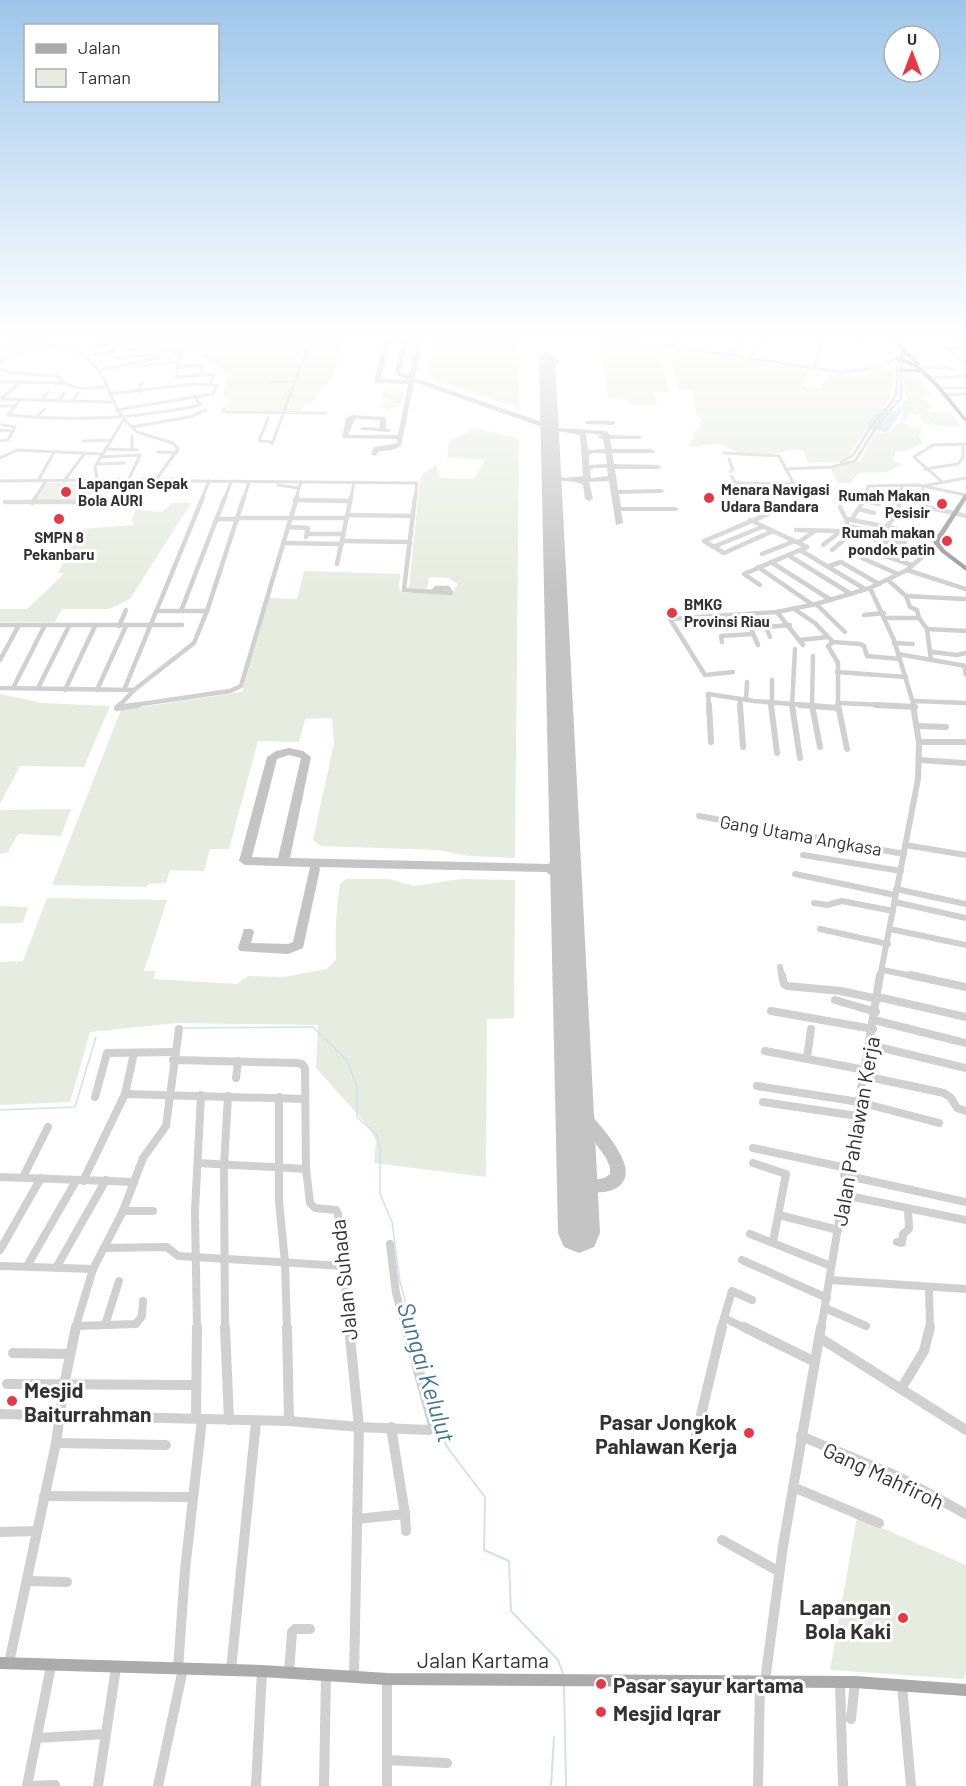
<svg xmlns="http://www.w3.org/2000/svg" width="966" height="1786" viewBox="0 0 966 1786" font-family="Barlow,sans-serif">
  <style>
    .green { fill: #e6ecdf }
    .water { fill: #cfe2ee }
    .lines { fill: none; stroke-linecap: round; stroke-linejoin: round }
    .stream-far1 { stroke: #cfe2ee; stroke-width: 1.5 }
    .stream { stroke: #cfe2ee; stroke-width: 2 }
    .taxiway { fill: #c4c4c4; fill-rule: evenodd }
    .runway { fill: #c4c4c4; fill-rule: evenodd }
    .minor-tunnel { stroke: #d6d6d6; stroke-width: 3; stroke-dasharray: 3 1.5; stroke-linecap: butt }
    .minor-far4 { stroke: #d0d0d0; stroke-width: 3 }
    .minor-far3 { stroke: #d0d0d0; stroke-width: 4.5 }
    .minor-far2 { stroke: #d0d0d0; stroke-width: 6 }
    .minor-far1 { stroke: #d0d0d0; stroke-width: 8 }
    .minor { stroke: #d0d0d0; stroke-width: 10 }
    .major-far1 { stroke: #ababab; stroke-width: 4.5 }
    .major { stroke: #ababab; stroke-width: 12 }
    .highway { fill: #9a9a9a; fill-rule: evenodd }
    .poi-dot { fill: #e63946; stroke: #fff; stroke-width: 2 }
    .labels { text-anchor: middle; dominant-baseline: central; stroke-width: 6; stroke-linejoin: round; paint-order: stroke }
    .far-poi-label { font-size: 15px; font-weight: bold; fill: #333; stroke: #fff; text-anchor: start }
    .street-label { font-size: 18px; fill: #333; stroke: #fff }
    .near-street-label { font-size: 21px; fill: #333; stroke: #fff }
    .near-poi-label { font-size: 21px; font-weight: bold; fill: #333; stroke: #fff; text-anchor: start }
    .near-water-label { font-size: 24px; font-style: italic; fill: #3f7597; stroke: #fff }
  </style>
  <rect width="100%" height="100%" fill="#fff"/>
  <g class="green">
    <polygon points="94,338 346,338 331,382 322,386 314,402 304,406 301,412 226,410 228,400 223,395 228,374 203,356 205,353 102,343"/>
    <polygon points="418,338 518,338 519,408 431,379 426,370 435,351 431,351 432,344 418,342"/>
    <polygon points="599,338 683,348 683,350 668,353 661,358 670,392 653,392 657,405 629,405 628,400 608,398"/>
    <path d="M694 352 810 370 802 386 820 389 829 373 851 375 892 369 894 382 889 400 875 415 849 455 839 461 808 463 804 451 794 449C781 455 751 455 735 451 729 449 726 445 718 444 709 444 700 447 690 447L691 440 695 438 693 432 699 430 701 418 696 414 695 399 692 390H679L671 359 678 354Z"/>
    <polygon points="904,363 919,372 912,373 911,378 919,380 934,398 927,396 920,399 927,401 933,407 925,412 950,411 962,426 936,426 934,423 924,423 919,417 922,413 917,415 911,412 905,420 907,426 922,428 919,436 923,443 905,451 895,452 896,454 892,460 902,464 887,472 860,473 852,480 853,483 838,483 831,469 861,461 874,433 887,433 902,421 901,418 904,413 894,410 907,400 903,378"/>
    <polygon points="397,389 404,392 401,406 389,409 381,407 380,404 384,404 385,398 382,397 384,391"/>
    <polygon points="475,428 519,439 515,858 468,856 438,850 321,846 313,840 334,743 332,718 305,719 299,742 258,741 229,849 210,849 204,871 170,870 166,883 148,884 147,887 52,885 121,710 242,692 269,598 297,599 304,571 400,574 399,590 405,593 451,594 458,584 448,578 429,577 427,589 409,588 420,479 423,474 436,465 440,478 474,479 485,460 447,458 449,441"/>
    <polygon points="45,483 98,483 87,501 34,500"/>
    <polygon points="172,503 191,503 130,599 109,609 62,609 55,622 0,622 0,609 27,609 60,578 64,573 58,573 80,529 134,525 132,519 136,510 162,512"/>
    <polygon points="0,694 42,703 110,706 84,767 20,766 0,804"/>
    <polygon points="71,809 61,836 18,834 8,852 0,854 0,810"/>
    <path d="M346 879H389L414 886 461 879 515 880 514 1018 487 1019 486 1177 374 1163 376 1141 369 1127 316 1068 318 1025 176 1023 90 1032 70 1102 0 1105V962L23 961 47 898 167 900 144 971H155L154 979 237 984 248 976 284 977 327 969 336 959C335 933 336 909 340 884Z"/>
    <polygon points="0,906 28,907 23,923 0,923"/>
    <polygon points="857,1517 966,1565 966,1674 963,1679 830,1670"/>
  </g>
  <polygon class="water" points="881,408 901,413 887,433 867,428 866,425"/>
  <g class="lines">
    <g class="stream-far1">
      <polyline points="183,1028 313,1027 346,1059 357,1087 357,1117 377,1135 380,1147 380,1194 392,1222 400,1282 413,1329"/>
      <polyline points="0,1110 75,1107 96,1037"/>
    </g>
    <g class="stream">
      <polyline points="412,1327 437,1421 447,1447 485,1497 484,1550 509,1561 511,1611 558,1660 563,1674"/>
      <polyline points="564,1685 566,1786"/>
      <polyline points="551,1786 554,1737"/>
    </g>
    <g class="taxiway">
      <path d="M387 339H407L423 344V346L421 347 415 378 559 428 606 431 610 435 641 436 642 437 639 439H610L612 449H651L655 451 654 453H612L614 464 658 465 662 467 658 469H615L618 490 661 489 665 491 661 493 619 494 621 507H675L679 509 675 511H621L623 523 616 525 609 481 589 482 593 499 589 501 585 499 583 485C572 478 557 485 547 474L551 472 564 478 583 476 580 435 548 429 414 382 401 446 392 450 380 451 375 456 371 454 374 447 397 443V439L342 438 346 418 352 415 386 417V428L392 430 389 432 361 430 360 429 363 427 380 428V420L355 419 348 435H398L408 384 377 383 374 381 384 341ZM390 343H401L395 372 399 376 408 380 381 379ZM407 343 415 345 409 376 401 372ZM586 433 603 435 596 437 603 439 605 449 588 450ZM593 453H605L607 464 589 465V455ZM595 468H607L608 476 591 478 590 470Z"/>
      <polygon points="542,358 560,360 550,375 545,374 549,367 545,367"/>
      <polygon points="588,421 613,421 616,423 613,425 586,424 586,422"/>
      <path d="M289 748 303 751 311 757 290 858 548 864C555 861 558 854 565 852L571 856 558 869 566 874 572 884 570 887H562L558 880 546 872 319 867 320 869 303 948 288 954 240 951 238 948 244 929H252L254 932 251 943 288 944 293 942 310 867 245 865 239 861 267 757 276 751ZM289 755 301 758 278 858 252 857 277 759Z"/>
      <path d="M575 1099 580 1101C593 1118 620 1145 625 1166 633 1201 572 1199 560 1173L571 1145 576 1143 581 1145 583 1150 576 1171C586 1179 601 1183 610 1174V1167L606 1158 568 1105 570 1101Z"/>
    </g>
    <polygon class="runway" points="547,351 555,356 600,1233 594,1247 579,1253 564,1247 558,1233 539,356"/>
    <polyline class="minor-tunnel" points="730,470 732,477"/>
    <g class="minor-far4">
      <path d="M10 338C41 348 80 340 100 372 110 388 113 405 124 419L95 467 97 481"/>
      <polyline points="92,338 101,344"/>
      <polyline points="789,338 796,339"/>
      <polyline points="859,338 861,341"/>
      <polyline points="812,341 822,342 814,369"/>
      <polygon points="17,344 29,349 11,346"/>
      <polyline points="114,344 136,350"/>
      <polyline points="660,345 841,372 877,368 898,358"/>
      <polyline points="673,346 682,338"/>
      <polyline points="946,347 966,363"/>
      <polyline points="135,348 181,352 179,362"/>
      <polyline points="961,348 955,342 962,341"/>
      <polyline points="948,349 966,348"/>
      <polyline points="0,350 11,346"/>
      <polyline points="728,355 742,338"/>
      <polyline points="87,356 115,351 113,344 92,346"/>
      <polyline points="114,358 161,354"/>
      <polyline points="750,358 763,338"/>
      <polyline points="149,359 180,356"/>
      <polyline points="0,362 18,354"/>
      <polyline points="140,366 179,362 178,367 201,365 202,375 214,375 210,384"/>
      <polyline points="178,367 176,377 202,375"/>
      <polyline points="922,368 948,367 952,369"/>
      <path d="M0 369 12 373 57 376C72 393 86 388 107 387"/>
      <polyline points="99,370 150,360"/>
      <polyline points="931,378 966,376"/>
      <polyline points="2,382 63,383"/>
      <polyline points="271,382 293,382"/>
      <polyline points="940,388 966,388"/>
      <polyline points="140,392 140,386 143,383"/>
      <polyline points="109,394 192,384 217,385 213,394 116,410"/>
      <polyline points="946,395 966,394"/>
      <polyline points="0,399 111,402"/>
      <polyline points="0,399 21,382"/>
      <path d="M20 400 8 415C74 422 136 419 201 405L194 396"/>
      <polyline points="41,401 48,392"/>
      <polyline points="58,401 64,393"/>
      <polyline points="73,402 78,393"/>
      <polyline points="0,406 16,406"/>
      <polyline points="224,408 223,411 227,412 326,413"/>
      <polyline points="35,418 45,409"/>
      <polyline points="268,418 259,441 272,442"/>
      <polyline points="124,419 137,432 173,443 178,449 155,481"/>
      <polyline points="132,427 189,417 206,410"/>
      <polyline points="0,430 13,431"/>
      <polyline points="132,436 132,450"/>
      <polyline points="0,441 8,440 15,427 2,425"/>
      <polyline points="83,441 111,440"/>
      <polyline points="272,444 311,338"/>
      <polyline points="105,449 137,450"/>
      <polyline points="158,452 177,453"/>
      <polyline points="724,453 779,456 794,484"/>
      <polyline points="101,457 140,455 128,481"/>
      <polyline points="0,458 17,450 102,454"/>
      <polyline points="729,459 733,470"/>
      <polyline points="841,462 853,455 872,425 892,402 896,394 898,359"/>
      <polyline points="97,464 124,463"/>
      <polyline points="785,469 832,467 855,461 879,423 901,398 902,359"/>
      <polyline points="925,469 958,464 963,457 963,444"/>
      <polyline points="732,477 735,482 740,483 794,484"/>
      <polyline points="0,481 185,479"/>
      <polyline points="38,481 54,452"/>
      <polyline points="64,481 85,453"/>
      <polyline points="189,481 417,483 415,498"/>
      <polyline points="941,481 914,457 933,445 966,444"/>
      <polyline points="278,485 299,488"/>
      <polyline points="867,493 901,496"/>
      <polyline points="35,498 46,481"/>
      <polyline points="95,498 104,481"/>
      <polyline points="202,498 209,481"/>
      <polyline points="225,498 231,482"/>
      <polyline points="244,498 249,482"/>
      <polyline points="296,498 301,482"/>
      <polyline points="351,498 354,482"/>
      <polyline points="866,498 868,486 918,485 966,495"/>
      <polyline points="900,498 902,486"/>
      <polyline points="922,498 923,486 966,478"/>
    </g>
    <g class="minor-far3">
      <polyline points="415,497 404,590 451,593"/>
      <polyline points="922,497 921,506 954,513"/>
      <polyline points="295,500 350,501"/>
      <polyline points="865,501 879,504"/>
      <polyline points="5,502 93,502 96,497"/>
      <polyline points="32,503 36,497"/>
      <polyline points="840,507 846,519"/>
      <polyline points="859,509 874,513"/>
      <polyline points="958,514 966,516"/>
      <polyline points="347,515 413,516"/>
      <polyline points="239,518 347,518"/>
      <polyline points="216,519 238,519"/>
      <polyline points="852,519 866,497"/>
      <polyline points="750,520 807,547"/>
      <polyline points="847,526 885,534 887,538 905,542"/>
      <polyline points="887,526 898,513 900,497"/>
      <polyline points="288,527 308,528 306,537"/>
      <polyline points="796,530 839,531 929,552"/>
      <polyline points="307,534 344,534"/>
      <polyline points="342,541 410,542"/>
      <polyline points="704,541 724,553 773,531"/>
      <polyline points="704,541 768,514"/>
      <polyline points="799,542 815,531"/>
      <polyline points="283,543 342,544"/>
      <polyline points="823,545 847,526 847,519 938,537"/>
      <polyline points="713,547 762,527"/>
      <polyline points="862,548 912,565"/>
      <polyline points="800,550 865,589"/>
      <polyline points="832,550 851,534"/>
      <polyline points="762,554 795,541"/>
      <polyline points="788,555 851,594"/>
      <polyline points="862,558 898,574"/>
      <polyline points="771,562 831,600"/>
      <polyline points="337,564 351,497"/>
      <polyline points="829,566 841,562 879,584"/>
      <polyline points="758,567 813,605"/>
      <polyline points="907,570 966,589"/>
      <polyline points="888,580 906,596 964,599"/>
      <polyline points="760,585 744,574 807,547"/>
      <polyline points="433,592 436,588 448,588 451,593"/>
      <polyline points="816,604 845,632"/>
      <polyline points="794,609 815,623 833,642 860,644 864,646 867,656 900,659"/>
      <polyline points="156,611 207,611"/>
      <polyline points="181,611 225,497"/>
      <polyline points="777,612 803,645"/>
      <polyline points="745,615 758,645"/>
      <polyline points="864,615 884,613"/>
      <polyline points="885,618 919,618 917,610 910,607 906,596"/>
      <polyline points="919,618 927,629 931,660"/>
      <polyline points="670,619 777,612 816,604 870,588"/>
      <polyline points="670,619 705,675 733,672"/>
      <polyline points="0,625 182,625"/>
      <polyline points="119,626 126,610"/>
      <polyline points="927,629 966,631"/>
      <polyline points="770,637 766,627 790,625"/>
      <polyline points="800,640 827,637"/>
      <polyline points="722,642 721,636 753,634"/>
      <polyline points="833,642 828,646 838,663 838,706"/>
      <polyline points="894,643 913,644"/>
      <polyline points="932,652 957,655 966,653"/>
      <polyline points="898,654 966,666"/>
      <polyline points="0,660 19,625"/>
      <polyline points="964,666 966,675"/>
      <polyline points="837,672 906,677"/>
      <polyline points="0,688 134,690"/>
      <polyline points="13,688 45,625"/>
      <polyline points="38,688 69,626"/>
      <polyline points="65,690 95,626"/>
      <polyline points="97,690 126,626"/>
      <polyline points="124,690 203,497"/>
      <polyline points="740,699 740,706"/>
      <polyline points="746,700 747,682"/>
      <polyline points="914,701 966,703"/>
      <polyline points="839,703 903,706"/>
      <polyline points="119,706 134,690 194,643 207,611 244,497"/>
      <polyline points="128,706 230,691 241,686 297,497"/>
      <polyline points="709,706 708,694 754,701 818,706"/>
      <polyline points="772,706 772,680"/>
      <polyline points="792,706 795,649"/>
      <polyline points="812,706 813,656"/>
      <polyline points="914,706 894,640 870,588 907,570 937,544 941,544"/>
    </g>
    <g class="minor-far2">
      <polyline points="709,705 711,742"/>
      <polyline points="740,705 743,747"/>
      <polyline points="771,705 777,753"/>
      <polyline points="792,705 800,758"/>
      <polyline points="800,705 838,708"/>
      <polyline points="812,705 820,747"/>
      <polyline points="838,705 847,749"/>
      <polyline points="875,705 915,707"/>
      <polyline points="117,708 138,705"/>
      <polyline points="117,708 120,705"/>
      <polyline points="918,726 946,727"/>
      <polyline points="920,742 966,742"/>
      <polyline points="919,760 964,763"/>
      <polyline points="699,816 904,854"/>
      <polyline points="905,845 966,855"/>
      <polyline points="803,855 901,871"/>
      <polyline points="795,874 895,895"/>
      <polyline points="896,889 966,904"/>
      <polyline points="895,902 966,918"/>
      <polyline points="814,903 827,905 842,901 893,911"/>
      <polyline points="820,929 888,944"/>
      <polyline points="890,929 966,945"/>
      <polyline points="780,967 782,977"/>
      <polyline points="883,970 917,977"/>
      <polyline points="880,977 918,779 919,743 913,705"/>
    </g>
    <g class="minor-far1">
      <polyline points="782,975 784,984 787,986 841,991 878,999"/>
      <polyline points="910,975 966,987"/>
      <polyline points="878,997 966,1017"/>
      <polyline points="835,1000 876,1012"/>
      <polyline points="771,1011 873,1029"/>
      <polyline points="874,1020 966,1043"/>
      <polyline points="870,1045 966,1068"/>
      <polyline points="765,1051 865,1070"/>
      <polyline points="807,1058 811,1029"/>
      <polyline points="173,1060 297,1063 302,1064 305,1068 306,1169 310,1203 315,1208 336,1210 338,1214 349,1329"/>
      <polyline points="864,1076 944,1093 951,1098 957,1108 966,1111"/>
      <polyline points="236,1078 238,1061"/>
      <polyline points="757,1086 859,1102 939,1123"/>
      <polyline points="125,1094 305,1099"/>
      <polyline points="95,1097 107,1053 174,1052"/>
      <polyline points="279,1097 279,1201 285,1262 287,1329"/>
      <polyline points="763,1102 857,1116"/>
      <polyline points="753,1148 847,1168"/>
      <polyline points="198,1163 306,1169"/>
      <polyline points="753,1163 786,1174 773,1242"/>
      <polyline points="844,1175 966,1202"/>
      <polyline points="0,1177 134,1182"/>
      <polyline points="23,1177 48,1127"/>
      <polyline points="83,1181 125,1094 134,1053"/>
      <polyline points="844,1195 966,1220"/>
      <polyline points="123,1211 153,1211"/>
      <polyline points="779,1215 838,1230"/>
      <polyline points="750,1234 831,1266"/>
      <polyline points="897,1242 902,1243 903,1234 909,1229 908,1208"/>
      <polyline points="390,1244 396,1293 406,1329"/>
      <polyline points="104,1248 167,1247 178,1256 343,1266"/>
      <polyline points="0,1250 41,1178"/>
      <polyline points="742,1260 827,1298"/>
      <polyline points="0,1266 93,1269"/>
      <polyline points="27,1266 76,1181"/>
      <polyline points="56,1268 106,1180"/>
      <polyline points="830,1280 966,1289"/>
      <polyline points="929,1287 930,1329"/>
      <polyline points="825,1308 866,1326"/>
      <polyline points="105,1325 119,1281"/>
      <polyline points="76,1326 136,1324 142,1316 143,1301"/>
      <polyline points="75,1329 93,1269 123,1211 143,1158 166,1126 179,1029"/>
      <polyline points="197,1329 195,1211 201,1095"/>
      <polyline points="225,1329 224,1166 228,1096"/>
      <polyline points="721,1329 724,1318"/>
      <polyline points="747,1329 724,1318 732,1291 752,1300"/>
      <polyline points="821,1329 880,975"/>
    </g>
    <g class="minor">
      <polyline points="225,1327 229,1420"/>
      <polyline points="287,1327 289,1421"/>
      <polyline points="349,1327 359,1427 429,1430 433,1425 406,1327"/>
      <polyline points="744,1327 815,1362"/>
      <polyline points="820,1338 966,1430"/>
      <polyline points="13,1353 70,1354"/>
      <polyline points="7,1384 196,1385"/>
      <polyline points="901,1389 924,1351 930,1327"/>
      <polyline points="0,1414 289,1421 359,1427 354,1677"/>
      <polyline points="196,1418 197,1327"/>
      <polyline points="696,1436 722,1327"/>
      <polyline points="801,1436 897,1476 966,1514"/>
      <polyline points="56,1443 166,1445"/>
      <polyline points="793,1487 879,1523"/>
      <polyline points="44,1496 193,1497"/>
      <polyline points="405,1514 406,1531"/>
      <polyline points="357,1519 405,1514 391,1427"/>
      <polyline points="0,1532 37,1531"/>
      <polyline points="722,1540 778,1571"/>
      <polyline points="27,1581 67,1582"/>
      <polyline points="9,1663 56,1443 64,1385 76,1327"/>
      <polyline points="178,1669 185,1570 202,1419"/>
      <polyline points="231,1670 256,1422"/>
      <polyline points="289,1673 292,1632 295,1629 310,1629"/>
      <polyline points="387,1679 387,1786"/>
      <polyline points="765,1681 783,1546 821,1327"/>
      <polyline points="840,1682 843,1786"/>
      <polyline points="902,1686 911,1786"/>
      <polyline points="851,1719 855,1682"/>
      <polyline points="37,1738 106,1734"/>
      <polyline points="387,1760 447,1763"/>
      <polyline points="27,1786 51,1666"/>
      <polyline points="27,1786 55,1785"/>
      <polyline points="98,1786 116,1668"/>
      <polyline points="158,1786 183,1669"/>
      <polyline points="256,1786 262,1671"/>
      <polyline points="324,1786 326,1675"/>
      <polyline points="758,1786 760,1682"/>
    </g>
    <polyline class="major-far1" points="894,338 904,350 902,359"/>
    <polyline class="major" points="0,1663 262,1671 387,1679 855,1682 966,1690"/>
    <g class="highway">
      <polygon points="902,349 906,349 920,363 920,365 916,365 902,351"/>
      <path d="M896 357C925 360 949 397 966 418V423L934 385 920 372 900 371V370L902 369H917L896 359Z"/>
      <polygon points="966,494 966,500 939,542 945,550 966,566 966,571 941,552 933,542 964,495"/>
    </g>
  </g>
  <linearGradient id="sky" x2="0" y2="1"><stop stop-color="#9ec6ea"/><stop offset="0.57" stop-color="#fff"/><stop offset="1" stop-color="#fff" stop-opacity="0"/></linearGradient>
  <rect width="966" height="588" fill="url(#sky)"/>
  <g class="poi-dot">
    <circle cx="66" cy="492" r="6"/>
    <circle cx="709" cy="498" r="6"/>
    <circle cx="942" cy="504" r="6"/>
    <circle cx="59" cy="519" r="6"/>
    <circle cx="947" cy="541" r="6"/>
    <circle cx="672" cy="613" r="6"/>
    <circle cx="12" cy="1401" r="6"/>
    <circle cx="749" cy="1433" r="6"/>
    <circle cx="903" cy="1618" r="6"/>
    <circle cx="601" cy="1684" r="6"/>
    <circle cx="601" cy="1712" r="6"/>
  </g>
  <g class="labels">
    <g class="far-poi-label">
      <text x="78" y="483">Lapangan Sepak<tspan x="78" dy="17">Bola AURI</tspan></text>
      <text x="721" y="489">Menara Navigasi<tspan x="721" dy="17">Udara Bandara</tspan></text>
      <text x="930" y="495" text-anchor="end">Rumah Makan<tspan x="930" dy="17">Pesisir</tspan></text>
      <text x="935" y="532" text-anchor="end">Rumah makan<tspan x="935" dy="17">pondok patin</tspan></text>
      <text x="59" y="537" text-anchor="middle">SMPN 8<tspan x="59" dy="17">Pekanbaru</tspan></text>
      <text x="684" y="604">BMKG<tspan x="684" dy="17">Provinsi Riau</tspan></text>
    </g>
    <g class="street-label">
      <text transform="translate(801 835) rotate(10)">Gang Utama Angkasa</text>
    </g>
    <g class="near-street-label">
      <text transform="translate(855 1131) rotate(-80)">Jalan Pahlawan Kerja</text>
      <text transform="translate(343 1280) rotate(-96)">Jalan Suhada</text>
      <text transform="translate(884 1475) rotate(25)">Gang Mahfiroh</text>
      <text x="483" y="1659">Jalan Kartama</text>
    </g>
    <g class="near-poi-label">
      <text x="24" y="1389">Mesjid<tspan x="24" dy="24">Baiturrahman</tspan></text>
      <text x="737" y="1421" text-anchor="end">Pasar Jongkok<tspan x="737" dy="24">Pahlawan Kerja</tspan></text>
      <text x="891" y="1606" text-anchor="end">Lapangan<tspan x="891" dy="24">Bola Kaki</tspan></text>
      <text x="613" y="1684">Pasar sayur kartama</text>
      <text x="613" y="1712">Mesjid Iqrar</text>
    </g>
    <g class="near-water-label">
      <text transform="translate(427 1372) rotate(73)">Sungai Kelulut</text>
    </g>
  </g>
  <rect x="24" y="24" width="195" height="78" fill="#ffffff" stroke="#adadad" stroke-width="1.5"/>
  <rect x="36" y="44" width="30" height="9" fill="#ababab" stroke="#adadad" stroke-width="1.5"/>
  <text x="78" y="54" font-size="18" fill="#333333">Jalan</text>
  <rect x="36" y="69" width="30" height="18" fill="#e6ecdf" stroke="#adadad" stroke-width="1.5"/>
  <text x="78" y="84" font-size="18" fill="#333333">Taman</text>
  <g transform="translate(912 54)"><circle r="28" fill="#ffffff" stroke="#adadad" stroke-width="1.5"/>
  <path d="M0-4.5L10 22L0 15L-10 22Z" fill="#e63946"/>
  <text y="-9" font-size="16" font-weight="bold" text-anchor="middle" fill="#333333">U</text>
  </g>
</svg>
